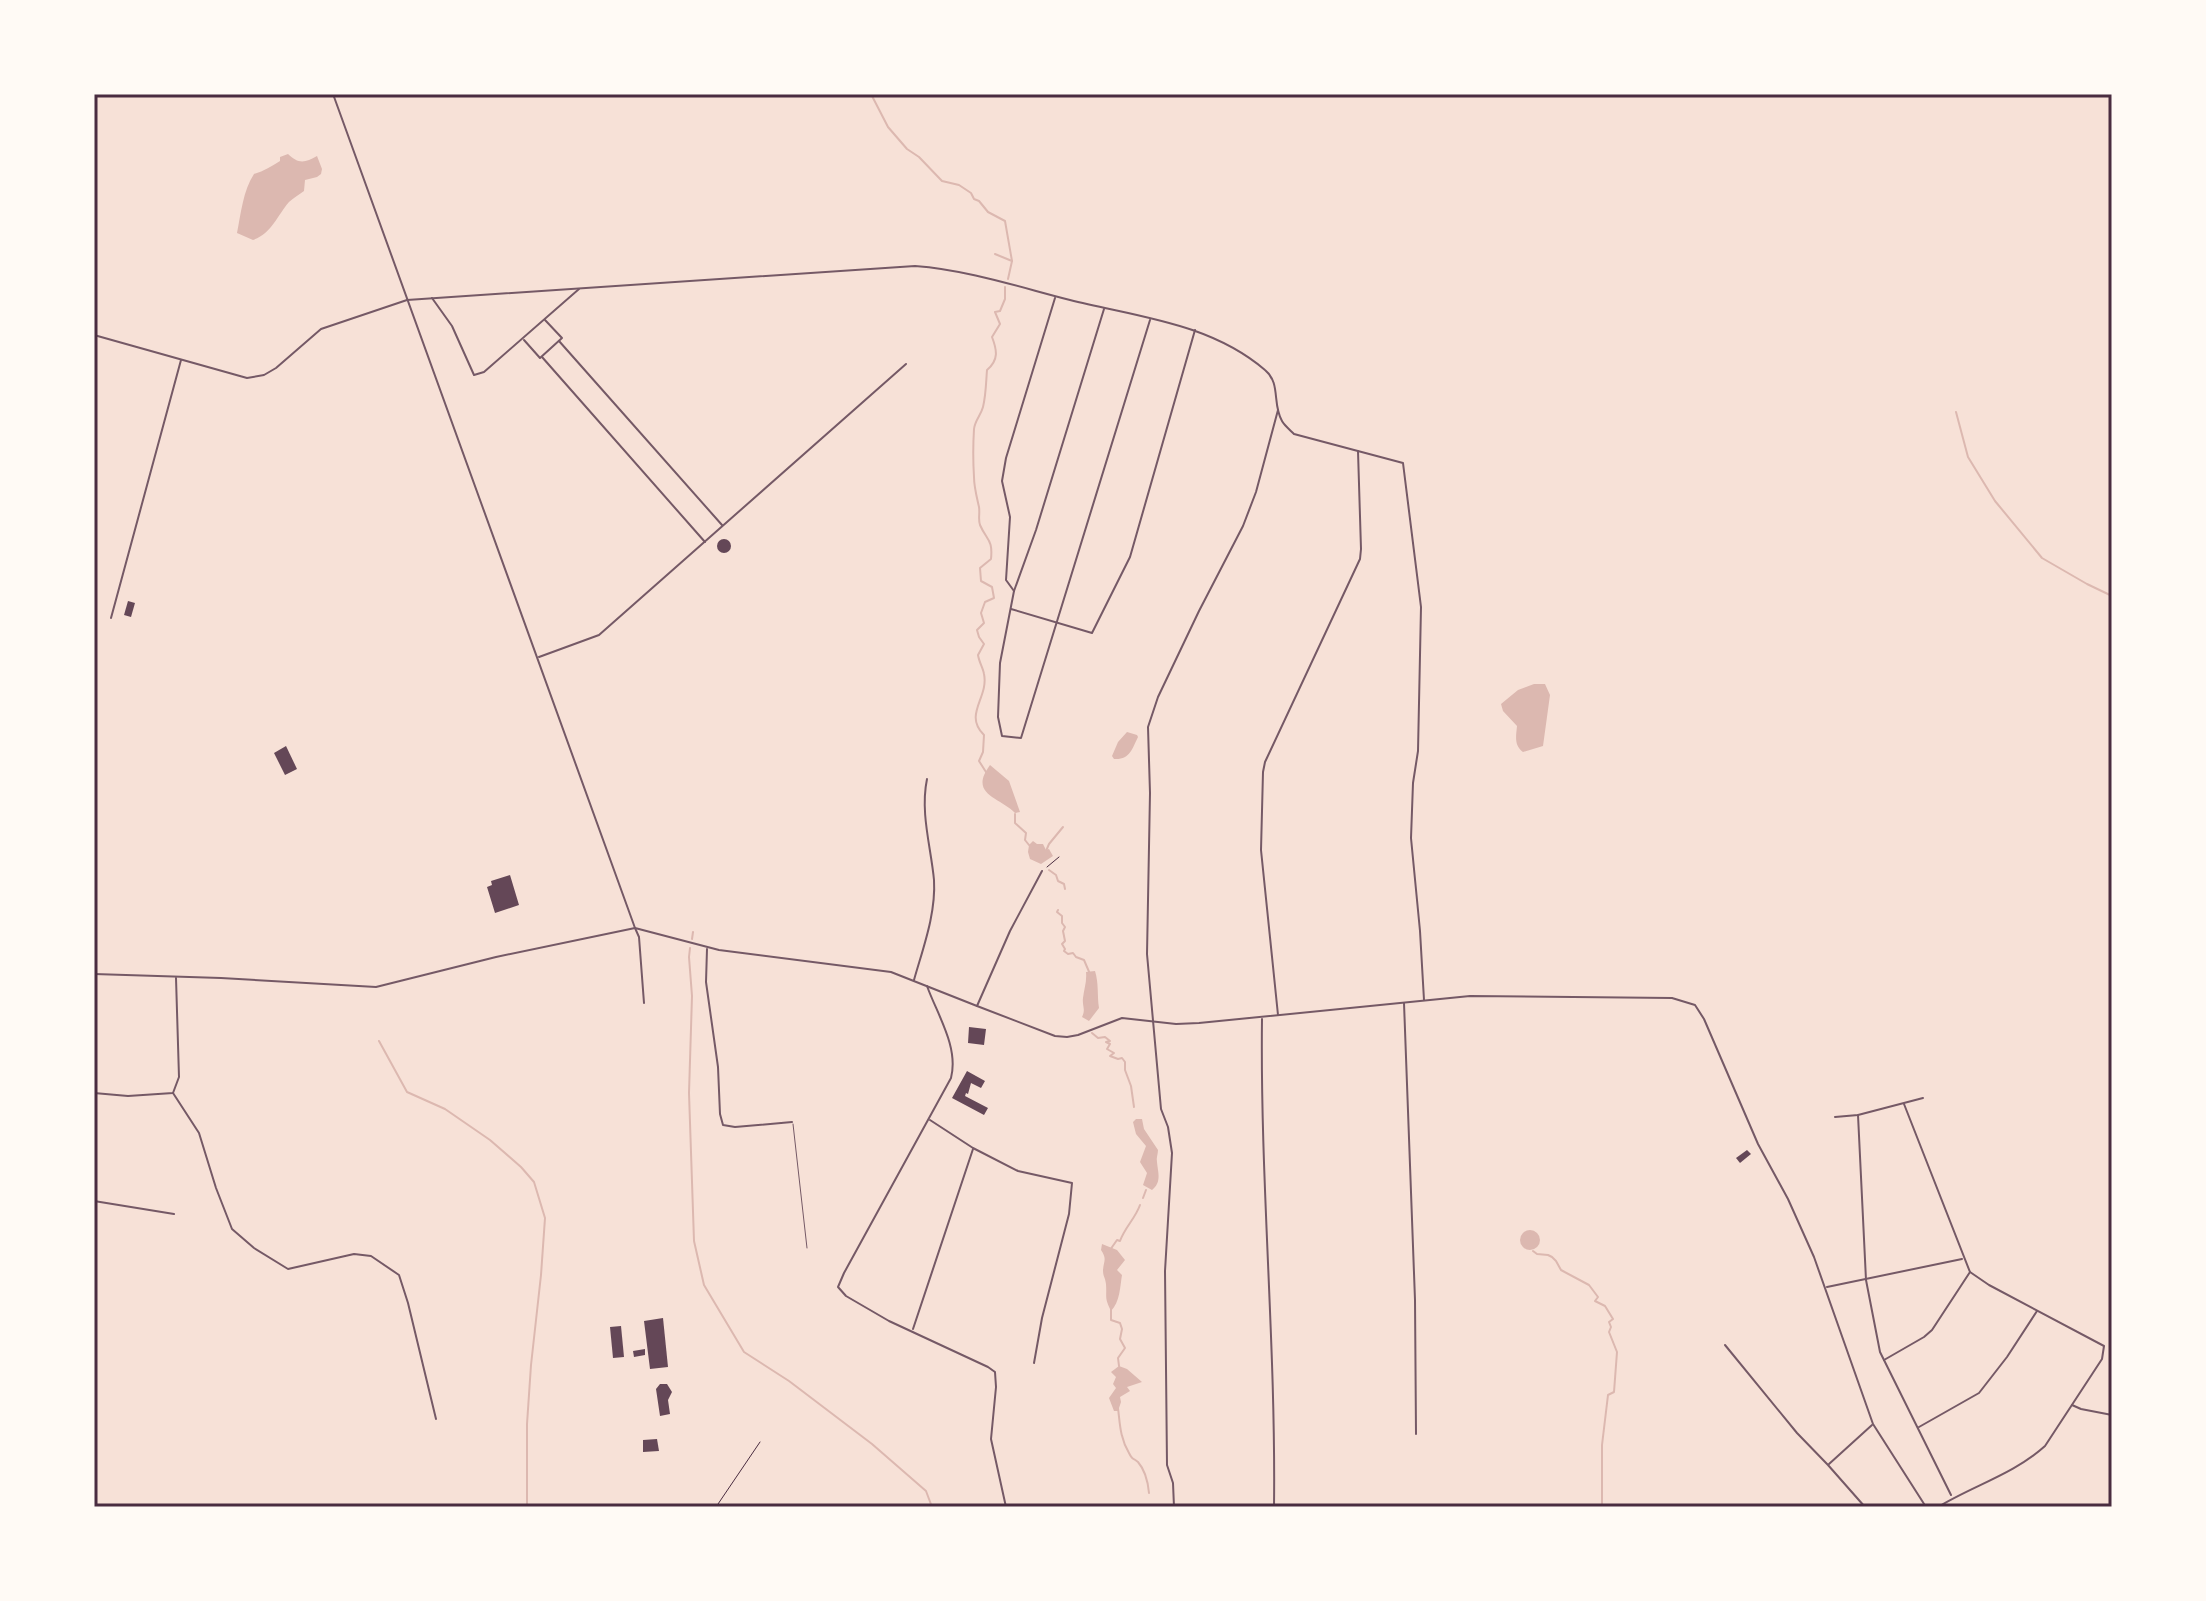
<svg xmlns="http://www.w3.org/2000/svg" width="2206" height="1601" viewBox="0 0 2206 1601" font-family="'Crimson Pro',serif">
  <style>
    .water { fill: #dcb8b0 }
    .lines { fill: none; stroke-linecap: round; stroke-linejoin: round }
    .stream { stroke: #dcb8b0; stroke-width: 2 }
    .building { fill: #644757 }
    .path { stroke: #4a2c40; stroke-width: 1 }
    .service { stroke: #755966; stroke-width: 1 }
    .minor { stroke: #755966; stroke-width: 2 }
    .tertiary { stroke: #755966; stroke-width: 2 }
    .neatline { fill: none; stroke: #4a2c40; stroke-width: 3 }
  </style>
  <rect width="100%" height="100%" fill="#f7e1d7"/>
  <g class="water">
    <path d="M288 154C298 164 305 163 317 156L322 169 321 174 317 177 305 180 304 191C299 195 293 198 289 202 277 216 272 233 253 240L237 233C241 213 243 191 254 174 264 171 272 166 280 161V157Z"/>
    <path d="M1534 684H1545L1550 695 1543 746 1523 752C1514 745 1516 737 1517 726L1503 711 1501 704 1518 690Z"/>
    <path d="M1127 732 1137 735 1138 737C1132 749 1130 760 1114 759L1112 756 1118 742Z"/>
    <path d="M990 765 1009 781 1020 812 1015 813C1000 797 968 795 990 765Z"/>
    <polygon points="1033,841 1037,844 1043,844 1046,850 1049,849 1053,856 1041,864 1030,859 1028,852 1029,845"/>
    <path d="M1095 971C1099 984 1097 995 1099 1008L1089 1021 1082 1017C1086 1009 1082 1006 1083 998 1084 989 1087 982 1086 972Z"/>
    <path d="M1136 1119H1142L1144 1129 1158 1150C1158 1154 1156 1158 1157 1162 1158 1173 1162 1182 1152 1190L1143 1185 1147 1173 1140 1162 1146 1146 1136 1134 1133 1122Z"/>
    <circle cx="1530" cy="1240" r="10"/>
    <path d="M1102 1244 1117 1250 1125 1260 1117 1270 1122 1275C1120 1287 1120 1302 1111 1311 1104 1297 1107 1298 1106 1284 1105 1276 1103 1277 1103 1270 1104 1260 1107 1259 1101 1250Z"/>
    <polygon points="1119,1366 1127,1369 1142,1382 1127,1387 1130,1391 1120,1397 1121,1402 1118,1411 1114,1411 1109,1398 1116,1388 1113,1384 1116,1377 1111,1372"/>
  </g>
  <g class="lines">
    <g class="stream">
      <polyline points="871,94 888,127 907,149 919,157 942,181 959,185 971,193 974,199 979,201 988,212 1005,221 1012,261 1008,279"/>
      <polyline points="995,254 1012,261"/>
      <polyline points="1956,412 1968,457 1995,501 2042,558 2087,584 2112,596"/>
      <path d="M986 772 979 761 983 752 984 735C963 714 989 698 984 674 983 668 979 662 978 655L984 644 979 637 977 630 984 623 981 613 985 602 994 598 992 587 981 581 980 568 991 559C993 539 987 541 980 525 978 520 980 513 979 507 977 498 974 487 974 477 973 461 973 445 974 429 975 420 981 415 983 407 986 395 986 382 987 370 999 360 997 350 992 337L1000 324 995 312 1000 311 1005 299V287"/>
      <polyline points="1015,814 1015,823 1026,833 1025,840 1029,845"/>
      <polyline points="1046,851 1049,844 1063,827"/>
      <polyline points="1049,870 1056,875 1058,881 1064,884 1065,889"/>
      <polyline points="1058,910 1057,912 1062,916 1062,923 1065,927 1063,931 1065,941 1062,944 1065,949 1064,951 1068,954 1073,953 1076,957 1084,960 1090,974"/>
      <polyline points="692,939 693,932"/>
      <polyline points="690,948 689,957 692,996 689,1093 694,1241 704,1285 744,1352 789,1381 872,1444 926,1491 932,1507"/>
      <polyline points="1092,1033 1098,1038 1105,1037 1110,1041 1106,1042 1110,1044 1107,1049 1114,1053 1110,1056 1118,1059 1122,1058 1125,1062 1125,1070 1131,1086 1134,1107"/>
      <polyline points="379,1041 407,1092 445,1109 490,1140 521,1167 534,1182 545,1218 541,1275 531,1365 527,1424 527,1507"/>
      <polyline points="1143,1198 1146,1190"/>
      <path d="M1110 1250 1117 1240 1120 1241C1125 1227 1135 1219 1140 1205"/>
      <polyline points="1533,1251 1537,1254 1548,1255 1552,1257 1556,1261 1561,1270 1589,1285 1598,1297 1595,1301 1605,1306 1613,1319 1609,1322 1611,1327 1609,1332 1617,1352 1614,1392 1608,1395 1602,1445 1602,1507"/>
      <polyline points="1111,1309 1111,1320 1120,1323 1122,1329 1120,1339 1125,1348 1118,1358 1119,1366"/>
      <path d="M1118 1408C1120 1424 1120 1438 1129 1453 1133 1461 1131 1456 1138 1462 1145 1470 1148 1482 1149 1493"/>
    </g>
  </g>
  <g class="building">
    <circle cx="724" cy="546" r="7"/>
    <polygon points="128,601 135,603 131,617 124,615"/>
    <polygon points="286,746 297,769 285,775 274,753"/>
    <polygon points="510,875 519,905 495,913 487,887 492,885 491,881"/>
    <polygon points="969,1027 986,1029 984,1045 968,1043"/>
    <polygon points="967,1071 985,1081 981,1088 971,1083 968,1094 966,1093 965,1096 988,1108 984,1115 952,1098"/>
    <polygon points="1747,1150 1751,1154 1740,1163 1736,1158"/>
    <polygon points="663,1318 668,1367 650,1369 644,1321"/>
    <polygon points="621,1326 624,1357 613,1358 610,1327"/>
    <polygon points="645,1349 645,1355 634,1357 633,1351"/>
    <polygon points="660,1384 667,1384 672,1392 668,1400 670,1414 660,1416 656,1389"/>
    <polygon points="657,1439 659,1451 643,1452 643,1440"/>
  </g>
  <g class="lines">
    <g class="path">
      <polyline points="1047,867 1059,857"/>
      <polyline points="716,1507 760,1442"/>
    </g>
    <polyline class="service" points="793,1124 807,1248"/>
    <g class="minor">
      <polyline points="432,298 452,326 474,375 484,372 579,289"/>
      <polyline points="1104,309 1036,530 1014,591 1000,663 998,717 1002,736 1021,738 1150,320"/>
      <path d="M94 335 247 378 264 375 276 368 321 329 407 300 915 266C968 270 1019 287 1070 300 1138 317 1210 323 1265 370 1281 383 1272 404 1282 421 1284 425 1290 430 1294 434L1403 463 1421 607 1418 751 1413 783 1411 838 1420 931 1424 1000"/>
      <polyline points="524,340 540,358 562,338 545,320"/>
      <polyline points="559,341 722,525"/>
      <polyline points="542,357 705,542"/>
      <polyline points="1014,591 1006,580 1010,517 1002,481 1006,458 1055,298"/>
      <polyline points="1011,609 1092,633 1130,557 1195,330"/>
      <polyline points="111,618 181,360"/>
      <polyline points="539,657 599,635 906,364"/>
      <polyline points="1042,871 1010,931 977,1006 1055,1036 1067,1037 1078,1035 1122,1018 1176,1024 1199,1023 1470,996 1672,998 1695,1005 1704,1019 1758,1144 1788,1199 1814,1257 1873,1424 1926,1507"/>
      <polyline points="707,949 706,982 718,1067 720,1114 723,1125 735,1127 792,1122"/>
      <polyline points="94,974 221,978 376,987 496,957 635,928 639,937 644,1003"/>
      <path d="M914 980C923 948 936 914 934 880 931 847 920 813 927 779"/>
      <path d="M927 986C937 1014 959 1047 951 1078L844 1273 838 1287 846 1296 889 1321 988 1367 995 1372 996 1387 991 1439 1006 1507"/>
      <polyline points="1404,1003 1415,1300 1416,1434"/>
      <polyline points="1278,1015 1261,850 1263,772 1265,762 1360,559 1361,549 1358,451"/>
      <path d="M1262 1019C1260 1182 1276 1344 1274 1507"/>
      <polyline points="94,1093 128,1096 173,1093 179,1077 176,978"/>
      <polyline points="173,1093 199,1133 216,1188 232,1229 254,1248 288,1269 354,1254 371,1256 399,1275 408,1303 436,1419"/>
      <path d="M1904 1104 1970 1272 1989 1285 2104 1346 2102 1359 2045 1446C2014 1474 1972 1486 1938 1507"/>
      <polyline points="1858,1115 1866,1280 1880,1352 1951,1495"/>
      <polyline points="1835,1117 1858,1115 1923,1098"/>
      <polyline points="930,1120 973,1148 1018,1171 1072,1183 1069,1214 1042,1318 1034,1363"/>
      <polyline points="94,1201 174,1214"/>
      <polyline points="1827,1287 1962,1259"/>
      <polyline points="913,1329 973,1149"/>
      <polyline points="1725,1345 1797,1433 1828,1465 1865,1507"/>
      <polyline points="1884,1360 1924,1337 1932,1330 1970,1272"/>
      <polyline points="2072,1405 2081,1409 2112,1415"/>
      <polyline points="1919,1427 1979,1393 2007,1357 2037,1311"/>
      <polyline points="1829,1464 1872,1425"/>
      <polyline points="1174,1507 1173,1483 1167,1465 1165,1271 1172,1153 1168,1127 1161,1109 1147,954 1150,793 1148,727 1158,697 1199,611 1243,526 1256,492 1278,410"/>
    </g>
    <polyline class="tertiary" points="333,94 635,928 719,950 891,972 977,1006"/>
  </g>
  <rect width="2206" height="1601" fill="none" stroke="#fffaf5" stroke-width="192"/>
  <rect x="96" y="96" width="2014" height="1409" class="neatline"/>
</svg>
